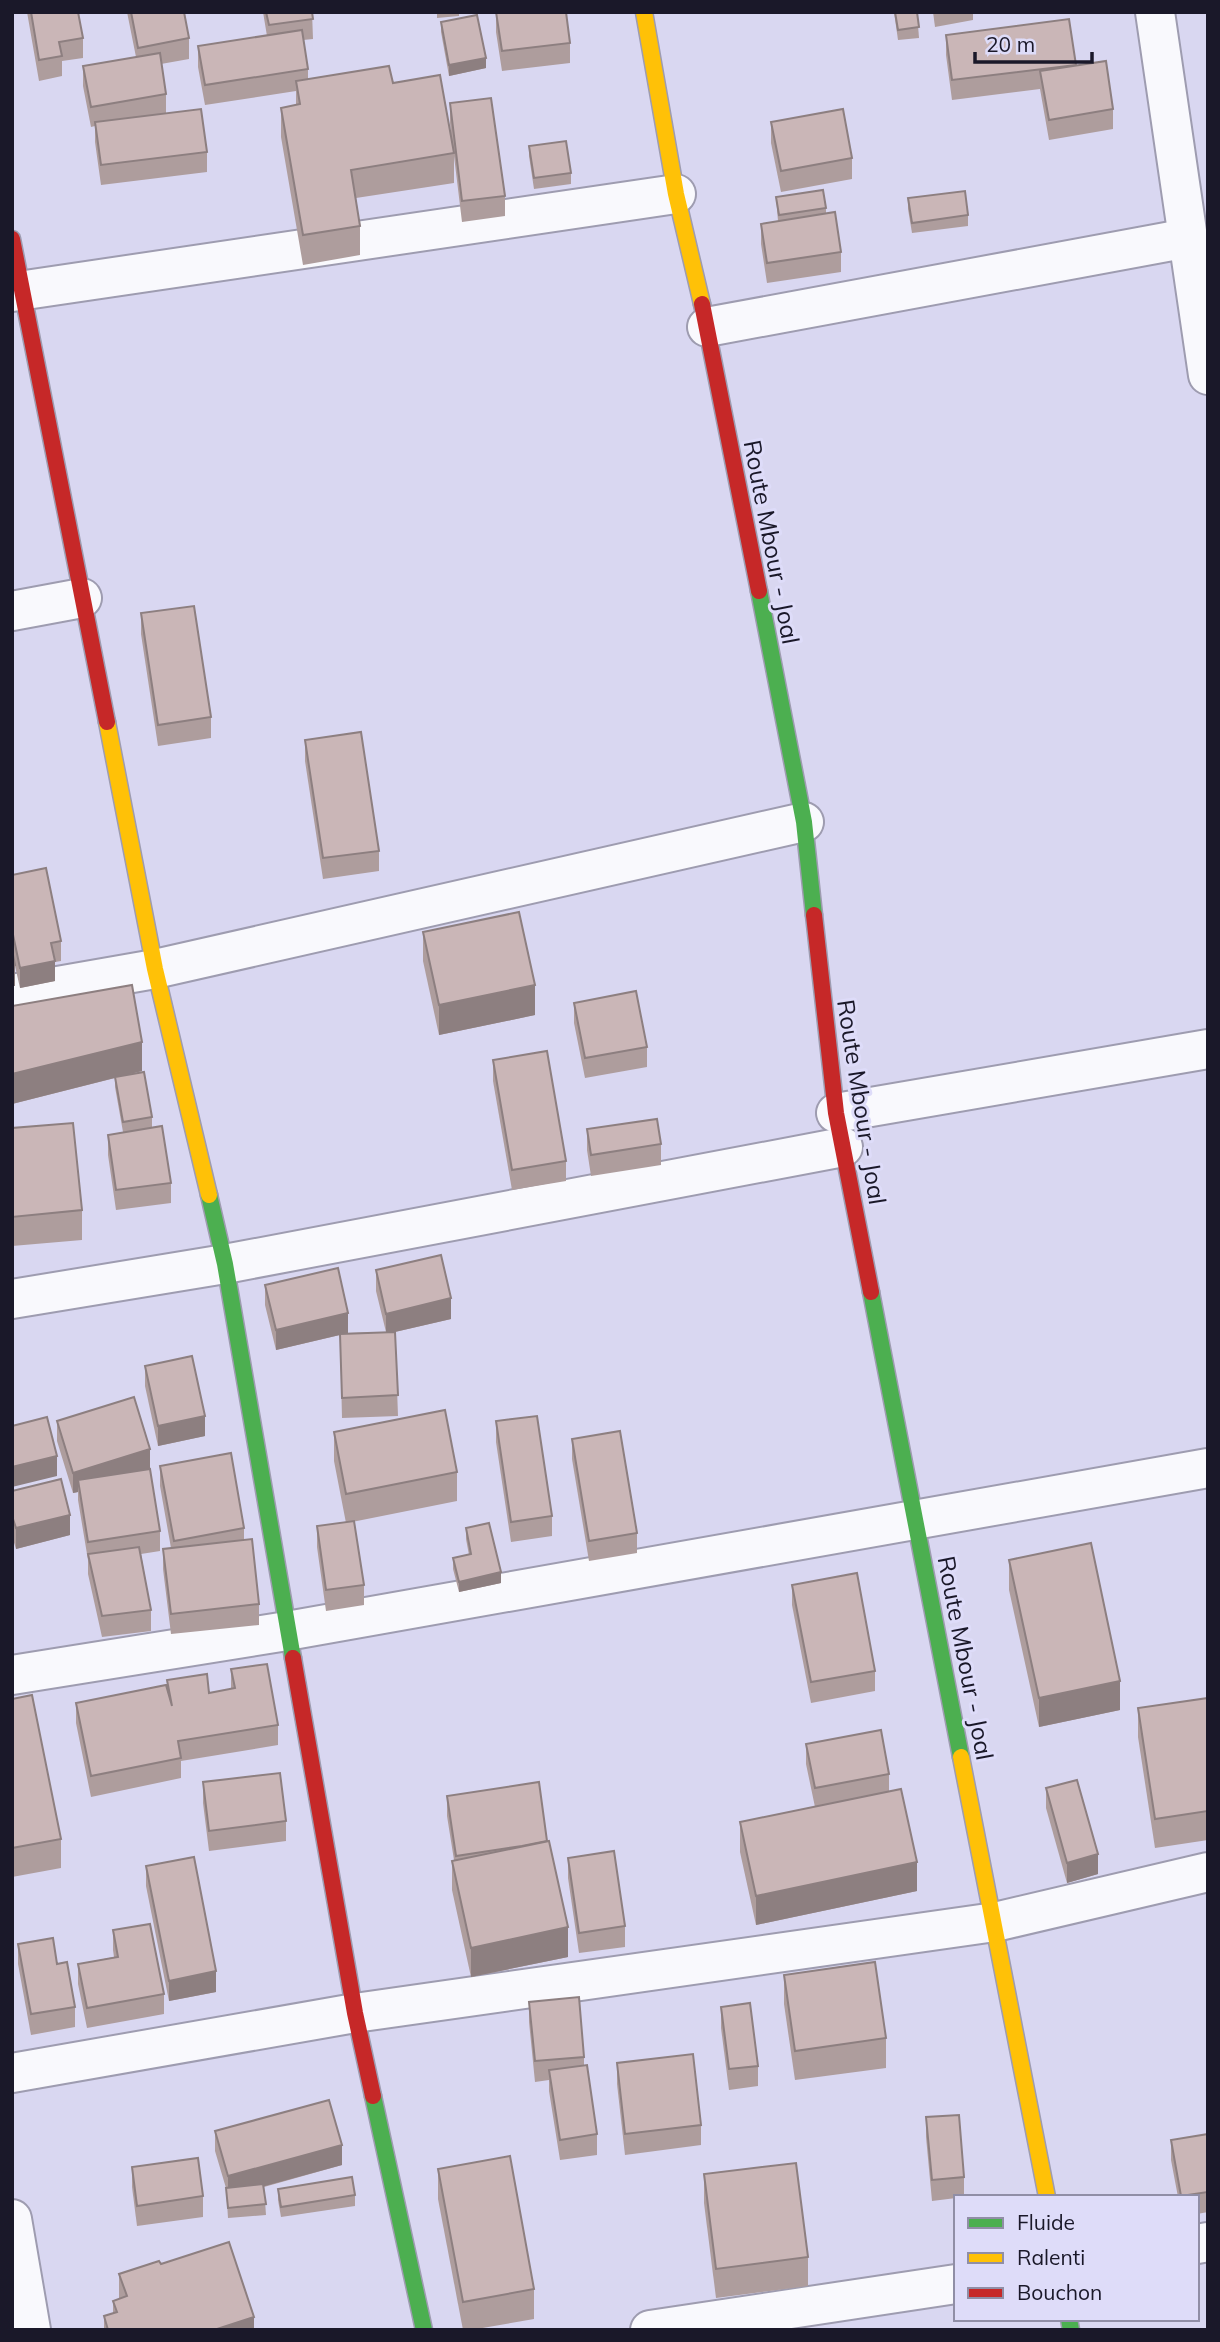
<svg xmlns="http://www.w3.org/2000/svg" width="1220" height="2342" viewBox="0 0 1220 2342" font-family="Mulish,sans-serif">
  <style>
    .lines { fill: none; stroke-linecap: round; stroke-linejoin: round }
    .street-casing { stroke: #9e9cb0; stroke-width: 42 }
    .fast-casing { stroke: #9e9cb0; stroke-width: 19 }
    .slow-casing { stroke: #9e9cb0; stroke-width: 19 }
    .jam-casing { stroke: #9e9cb0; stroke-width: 19 }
    .street { stroke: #f9f9fd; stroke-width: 38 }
    .fast { stroke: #4caf50; stroke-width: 16 }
    .slow { stroke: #ffc107; stroke-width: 16 }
    .jam { stroke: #c62828; stroke-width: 16 }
    .wall { fill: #ae9d9d }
    .shaded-wall { fill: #8d7f80 }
    .building { fill: #cab6b7; stroke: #8d7f80; stroke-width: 2 }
    .labels { text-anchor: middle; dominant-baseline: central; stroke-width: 6; stroke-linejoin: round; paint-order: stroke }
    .street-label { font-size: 24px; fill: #1a1829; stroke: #dedcf9 }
  </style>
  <rect width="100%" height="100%" fill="#d9d7f1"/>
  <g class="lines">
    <defs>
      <g id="street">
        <polyline points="1155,12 1208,375"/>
        <polyline points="12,292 676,194"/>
        <polyline points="707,327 1188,238"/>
        <polyline points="12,611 82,598"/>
        <polyline points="12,994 155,969 804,822"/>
        <polyline points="836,1113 1208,1049"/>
        <polyline points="12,1299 225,1264 843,1147"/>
        <polyline points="12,1675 287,1631 1208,1468"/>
        <polyline points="12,2073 355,2013 995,1922 1208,1872"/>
        <polyline points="12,2219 31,2330"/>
        <polyline points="1197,2244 1208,2242"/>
        <polyline points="650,2330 956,2284"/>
      </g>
      <g id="fast">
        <polyline points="759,591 804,822 814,915"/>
        <polyline points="209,1195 225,1264 293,1658"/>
        <polyline points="871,1292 961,1757"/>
        <polyline points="373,2096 424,2330"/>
        <polyline points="1069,2319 1071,2330"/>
      </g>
      <g id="slow">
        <polyline points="644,12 676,194 702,304"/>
        <polyline points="107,722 155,969 209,1195"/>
        <polyline points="961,1757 1047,2197"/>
      </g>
      <g id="jam">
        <polyline points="12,239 107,722"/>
        <polyline points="702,304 759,591"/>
        <polyline points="814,915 836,1113 871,1292"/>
        <polyline points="293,1658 355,2013 373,2096"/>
      </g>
    </defs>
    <use href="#street" class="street-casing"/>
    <use href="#fast" class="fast-casing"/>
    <use href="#slow" class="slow-casing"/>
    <use href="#jam" class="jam-casing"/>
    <use href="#street" class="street"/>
    <use href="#fast" class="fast"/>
    <use href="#slow" class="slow"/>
    <use href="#jam" class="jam"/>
  </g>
  <g class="wall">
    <polygon points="27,12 78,12 83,38 83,58 62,61 62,76 39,81"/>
    <polygon points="127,12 184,12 189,38 189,59 161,64 166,94 166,113 207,152 207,172 101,185 95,142 95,126 91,127 83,86 83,66 136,57"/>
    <polygon points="263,12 312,12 313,39 303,40 308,69 308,79 393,83 452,146 450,123 450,103 505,196 505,216 462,222 454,156 454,183 356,198 360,226 360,255 303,265 281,137 281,108 296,105 296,91 205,105 198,67 198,46 267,36"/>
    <polygon points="437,12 459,12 459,16 437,18"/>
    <polygon points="496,12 570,43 570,63 502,71 496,32"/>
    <polygon points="894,12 917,12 919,38 898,40"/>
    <polygon points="933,12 973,12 973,20 935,27"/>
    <polygon points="1069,19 1076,66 1113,109 1113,129 1049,140 1040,89 952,100 946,55 946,35"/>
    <polygon points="441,22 486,68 449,76 441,32"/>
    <polygon points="771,122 852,158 852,179 781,192 771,143"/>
    <polygon points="529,146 571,173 571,184 534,189 529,156"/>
    <polygon points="776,197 826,208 826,214 841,252 841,272 767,283 761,244 761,224 778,221"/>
    <polygon points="908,198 968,215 968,226 912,233 908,209"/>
    <polygon points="141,613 211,717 211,738 158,746 141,634"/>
    <polygon points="305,740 379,851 379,871 323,879 305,761"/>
    <polygon points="12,875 61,941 61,961 55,962 55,981 20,988 15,966 15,986 12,986"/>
    <polygon points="423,932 535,1015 439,1035 423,961"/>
    <polygon points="132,985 142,1042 142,1071 124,1075 144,1072 152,1117 152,1128 162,1126 171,1183 171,1203 116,1210 108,1155 108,1135 123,1132 115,1087 115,1078 12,1104 12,1006"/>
    <polygon points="574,1003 647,1047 647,1067 585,1078 574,1023"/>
    <polygon points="493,1060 566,1161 566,1181 512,1190 493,1081"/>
    <polygon points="12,1128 82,1210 82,1240 12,1246"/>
    <polygon points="587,1129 661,1144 661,1165 591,1176 587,1150"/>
    <polygon points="376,1270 451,1319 395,1332 398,1416 342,1418 340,1335 276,1350 265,1305 265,1285 348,1333 386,1332 376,1291"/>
    <polygon points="145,1366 205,1436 158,1446 145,1386"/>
    <polygon points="57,1421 150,1470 160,1531 160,1551 141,1554 151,1610 151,1631 102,1637 88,1574 88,1560 78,1500 78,1492 73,1493 57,1441"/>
    <polygon points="496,1421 552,1516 552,1536 511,1542 496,1442"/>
    <polygon points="334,1432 457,1472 457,1501 352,1522 364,1585 364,1605 326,1611 317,1547 317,1526 346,1523 334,1461"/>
    <polygon points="572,1439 637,1533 637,1553 589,1561 572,1459"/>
    <polygon points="160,1466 244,1528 244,1540 259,1604 259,1625 171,1634 163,1569 163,1549 171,1548 160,1486"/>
    <polygon points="12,1491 70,1535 16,1549 12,1536"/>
    <polygon points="466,1528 501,1583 459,1592 453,1569 453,1558 469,1555 466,1539"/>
    <polygon points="1009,1560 1120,1710 1039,1727 1009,1590"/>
    <polygon points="792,1585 875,1671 875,1691 811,1703 792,1605"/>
    <polygon points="231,1669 278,1725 278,1745 181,1761 181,1778 91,1797 76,1723 76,1703 167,1690 167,1680 209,1693 231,1689"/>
    <polygon points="1208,1698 1208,1840 1155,1848 1138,1737 1138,1708"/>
    <polygon points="12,1699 61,1839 61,1868 12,1877"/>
    <polygon points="806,1744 889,1774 889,1792 917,1891 756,1925 740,1852 740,1822 815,1807 806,1764"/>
    <polygon points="203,1782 286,1821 286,1841 209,1851 203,1803"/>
    <polygon points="1046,1788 1098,1874 1067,1883 1046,1808"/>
    <polygon points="447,1796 547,1841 568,1957 471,1977 452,1890 452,1861 454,1860 447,1816"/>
    <polygon points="568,1858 625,1926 625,1947 579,1953 568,1878"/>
    <polygon points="146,1866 216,1992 169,2001 146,1886"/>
    <polygon points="113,1930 164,1994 164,2014 87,2028 78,1984 78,1964 114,1957 113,1950"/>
    <polygon points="18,1944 75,2007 75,2027 31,2035 18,1964"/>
    <polygon points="784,1975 886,2038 886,2068 795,2080 784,2004"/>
    <polygon points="529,2002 584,2057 584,2065 597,2134 597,2155 560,2160 549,2091 549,2080 535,2082 529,2022"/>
    <polygon points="721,2007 758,2066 758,2086 729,2090 721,2028"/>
    <polygon points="617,2063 701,2125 701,2145 625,2155 617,2084"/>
    <polygon points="926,2117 964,2177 964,2197 956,2197 956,2198 932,2201 926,2137"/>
    <polygon points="215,2131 342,2165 264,2187 266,2215 228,2218 226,2188 215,2151"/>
    <polygon points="1208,2134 1208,2212 1197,2214 1197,2197 1178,2197 1171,2160 1171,2140"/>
    <polygon points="132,2167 203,2196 203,2217 137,2226 132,2187"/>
    <polygon points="438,2169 534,2289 534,2319 471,2330 463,2330 438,2199"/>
    <polygon points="704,2174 808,2257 808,2286 716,2298 704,2203"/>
    <polygon points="278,2189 355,2195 355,2206 281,2217 278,2200"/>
    <polygon points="161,2264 254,2330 104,2330 104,2316 113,2313 113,2301 119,2299 119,2274"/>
  </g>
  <g class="shaded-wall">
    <polygon points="486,58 486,68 449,76 449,65"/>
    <polygon points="55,961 55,981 20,988 20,968"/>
    <polygon points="15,965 15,986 12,986 12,966"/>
    <polygon points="535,985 535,1015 439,1035 439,1005"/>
    <polygon points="142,1042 142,1071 12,1104 12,1074"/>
    <polygon points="451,1298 451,1319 386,1334 386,1314"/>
    <polygon points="348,1313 348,1333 276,1350 276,1330"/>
    <polygon points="205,1416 205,1436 158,1446 158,1426"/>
    <polygon points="150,1449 150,1470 78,1480 78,1492 73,1493 73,1473"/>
    <polygon points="57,1456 57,1476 12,1487 12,1467"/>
    <polygon points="70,1515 70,1535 16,1549 16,1528"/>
    <polygon points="501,1572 501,1583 459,1592 459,1582"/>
    <polygon points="1120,1681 1120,1710 1039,1727 1039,1698"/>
    <polygon points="1098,1854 1098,1874 1067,1883 1067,1863"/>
    <polygon points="917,1862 917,1891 756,1925 756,1896"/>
    <polygon points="568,1927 568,1957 471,1977 471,1948"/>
    <polygon points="216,1971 216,1992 169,2001 169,1981"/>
    <polygon points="342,2145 342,2165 228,2196 228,2176"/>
    <polygon points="254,2317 254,2330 214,2330"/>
  </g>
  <g class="building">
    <polygon points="31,12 78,12 83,38 59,42 62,56 39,60"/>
    <polygon points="131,12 184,12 189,38 138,48"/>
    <polygon points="266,12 312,12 313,19 269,25"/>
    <polygon points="496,12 566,12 570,43 502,51"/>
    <polygon points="895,12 917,12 919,27 898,30"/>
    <polygon points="477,15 486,58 449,65 441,22"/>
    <polygon points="1069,19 1076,65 952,80 946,35"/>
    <polygon points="302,30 308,69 205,85 198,46"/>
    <polygon points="160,53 166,94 91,107 83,66"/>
    <polygon points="1106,61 1113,109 1049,120 1040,71"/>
    <polygon points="389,66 393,83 440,75 454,153 351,170 360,226 303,235 281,108 300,104 296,81"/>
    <polygon points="491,98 505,196 462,201 450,103"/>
    <polygon points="201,109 207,152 101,165 95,122"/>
    <polygon points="843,109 852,158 781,171 771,122"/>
    <polygon points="566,141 571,173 534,178 529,146"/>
    <polygon points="823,190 826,208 779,215 776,197"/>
    <polygon points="965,191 968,215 912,223 908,198"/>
    <polygon points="835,212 841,252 767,263 761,224"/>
    <polygon points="194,606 211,717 158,725 141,613"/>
    <polygon points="361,732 379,851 323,858 305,740"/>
    <polygon points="46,868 61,941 51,943 55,961 20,968 12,930 12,875"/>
    <polygon points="519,912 535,985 439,1005 423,932"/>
    <polygon points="12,950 15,965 12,966"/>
    <polygon points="132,985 142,1042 12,1074 12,1006"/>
    <polygon points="636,991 647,1047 585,1058 574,1003"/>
    <polygon points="547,1051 566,1161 512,1170 493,1060"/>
    <polygon points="144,1072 152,1117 123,1122 115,1077"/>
    <polygon points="657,1119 661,1144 591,1155 587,1129"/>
    <polygon points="73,1123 82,1210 12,1217 12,1128"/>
    <polygon points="162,1126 171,1183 116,1190 108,1135"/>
    <polygon points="441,1255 451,1298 386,1314 376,1270"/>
    <polygon points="338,1268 348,1313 276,1330 265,1285"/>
    <polygon points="395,1332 398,1395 342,1398 340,1334"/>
    <polygon points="192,1356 205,1416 158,1426 145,1366"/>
    <polygon points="134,1397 150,1449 73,1473 57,1421"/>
    <polygon points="445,1410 457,1472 346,1494 334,1432"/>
    <polygon points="537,1416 552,1516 511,1522 496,1421"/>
    <polygon points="47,1417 57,1456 12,1467 12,1426"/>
    <polygon points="620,1431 637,1533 589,1541 572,1439"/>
    <polygon points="231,1453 244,1528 174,1541 160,1466"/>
    <polygon points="150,1469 160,1531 88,1542 78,1480"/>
    <polygon points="61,1479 70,1515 16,1528 12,1516 12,1491"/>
    <polygon points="354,1521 364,1585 326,1590 317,1526"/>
    <polygon points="489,1523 501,1572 459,1582 453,1558 471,1554 466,1528"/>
    <polygon points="252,1539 259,1604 171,1614 163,1549"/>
    <polygon points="1091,1543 1120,1681 1039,1698 1009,1560"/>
    <polygon points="139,1547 151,1610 102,1616 88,1554"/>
    <polygon points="857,1573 875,1671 811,1682 792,1585"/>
    <polygon points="267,1664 278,1725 178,1741 181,1758 91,1776 76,1703 166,1685 172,1706 167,1680 207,1674 209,1693 235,1688 231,1669"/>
    <polygon points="32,1695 61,1839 12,1848 12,1699"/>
    <polygon points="1208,1698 1208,1811 1155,1819 1138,1708"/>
    <polygon points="881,1730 889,1774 815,1788 806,1744"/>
    <polygon points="280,1773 286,1821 209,1831 203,1782"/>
    <polygon points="1077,1780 1098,1854 1067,1863 1046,1788"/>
    <polygon points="539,1782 547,1841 522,1846 456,1856 447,1796"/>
    <polygon points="901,1789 917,1862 756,1896 740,1822"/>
    <polygon points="549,1841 568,1927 471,1948 452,1861"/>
    <polygon points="614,1851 625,1926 579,1933 568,1858"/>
    <polygon points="194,1857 216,1971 169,1981 146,1866"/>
    <polygon points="150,1924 164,1994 87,2008 78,1964 118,1957 113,1930"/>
    <polygon points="53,1938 57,1964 67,1962 75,2007 31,2014 18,1944"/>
    <polygon points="875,1962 886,2038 795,2051 784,1975"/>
    <polygon points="579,1997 584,2057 535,2061 529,2002"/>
    <polygon points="750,2003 758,2066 729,2069 721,2007"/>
    <polygon points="693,2054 701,2125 625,2134 617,2063"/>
    <polygon points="587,2065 597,2134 560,2140 549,2070"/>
    <polygon points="329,2100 342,2145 228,2176 215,2131"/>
    <polygon points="959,2115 964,2177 932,2180 926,2117"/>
    <polygon points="1208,2134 1208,2192 1181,2196 1171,2140"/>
    <polygon points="510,2156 534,2289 463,2302 438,2169"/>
    <polygon points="198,2158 203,2196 137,2206 132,2167"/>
    <polygon points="796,2163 808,2257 716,2269 704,2174"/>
    <polygon points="352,2177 355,2195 281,2207 278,2189"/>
    <polygon points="263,2184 266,2204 228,2208 226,2188"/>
    <polygon points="229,2242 254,2317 214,2330 108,2330 104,2316 117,2312 113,2301 127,2296 119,2274 159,2261 161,2264"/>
  </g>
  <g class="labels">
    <g class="street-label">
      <text transform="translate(772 542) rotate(79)">Route Mbour - Joal</text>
      <text transform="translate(862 1102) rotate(81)">Route Mbour - Joal</text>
      <text transform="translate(966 1658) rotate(79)">Route Mbour - Joal</text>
    </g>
  </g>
  <rect width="1220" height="2342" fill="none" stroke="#1a1829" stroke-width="28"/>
  <rect x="954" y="2195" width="245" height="126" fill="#dedcf9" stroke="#908ea6" stroke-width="2"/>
  <rect x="968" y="2218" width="35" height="10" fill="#4caf50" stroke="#908ea6" stroke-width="2"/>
  <text x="1017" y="2230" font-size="21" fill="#1a1829">Fluide</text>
  <rect x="968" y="2253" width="35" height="10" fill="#ffc107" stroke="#908ea6" stroke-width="2"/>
  <text x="1017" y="2265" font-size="21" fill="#1a1829">Ralenti</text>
  <rect x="968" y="2288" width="35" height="10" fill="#c62828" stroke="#908ea6" stroke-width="2"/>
  <text x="1017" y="2300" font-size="21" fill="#1a1829">Bouchon</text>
  <path d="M975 52v10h117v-10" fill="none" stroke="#1a1829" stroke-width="3.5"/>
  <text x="986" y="52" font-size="21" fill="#1a1829" stroke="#dedcf9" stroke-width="5" paint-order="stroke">20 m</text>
</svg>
